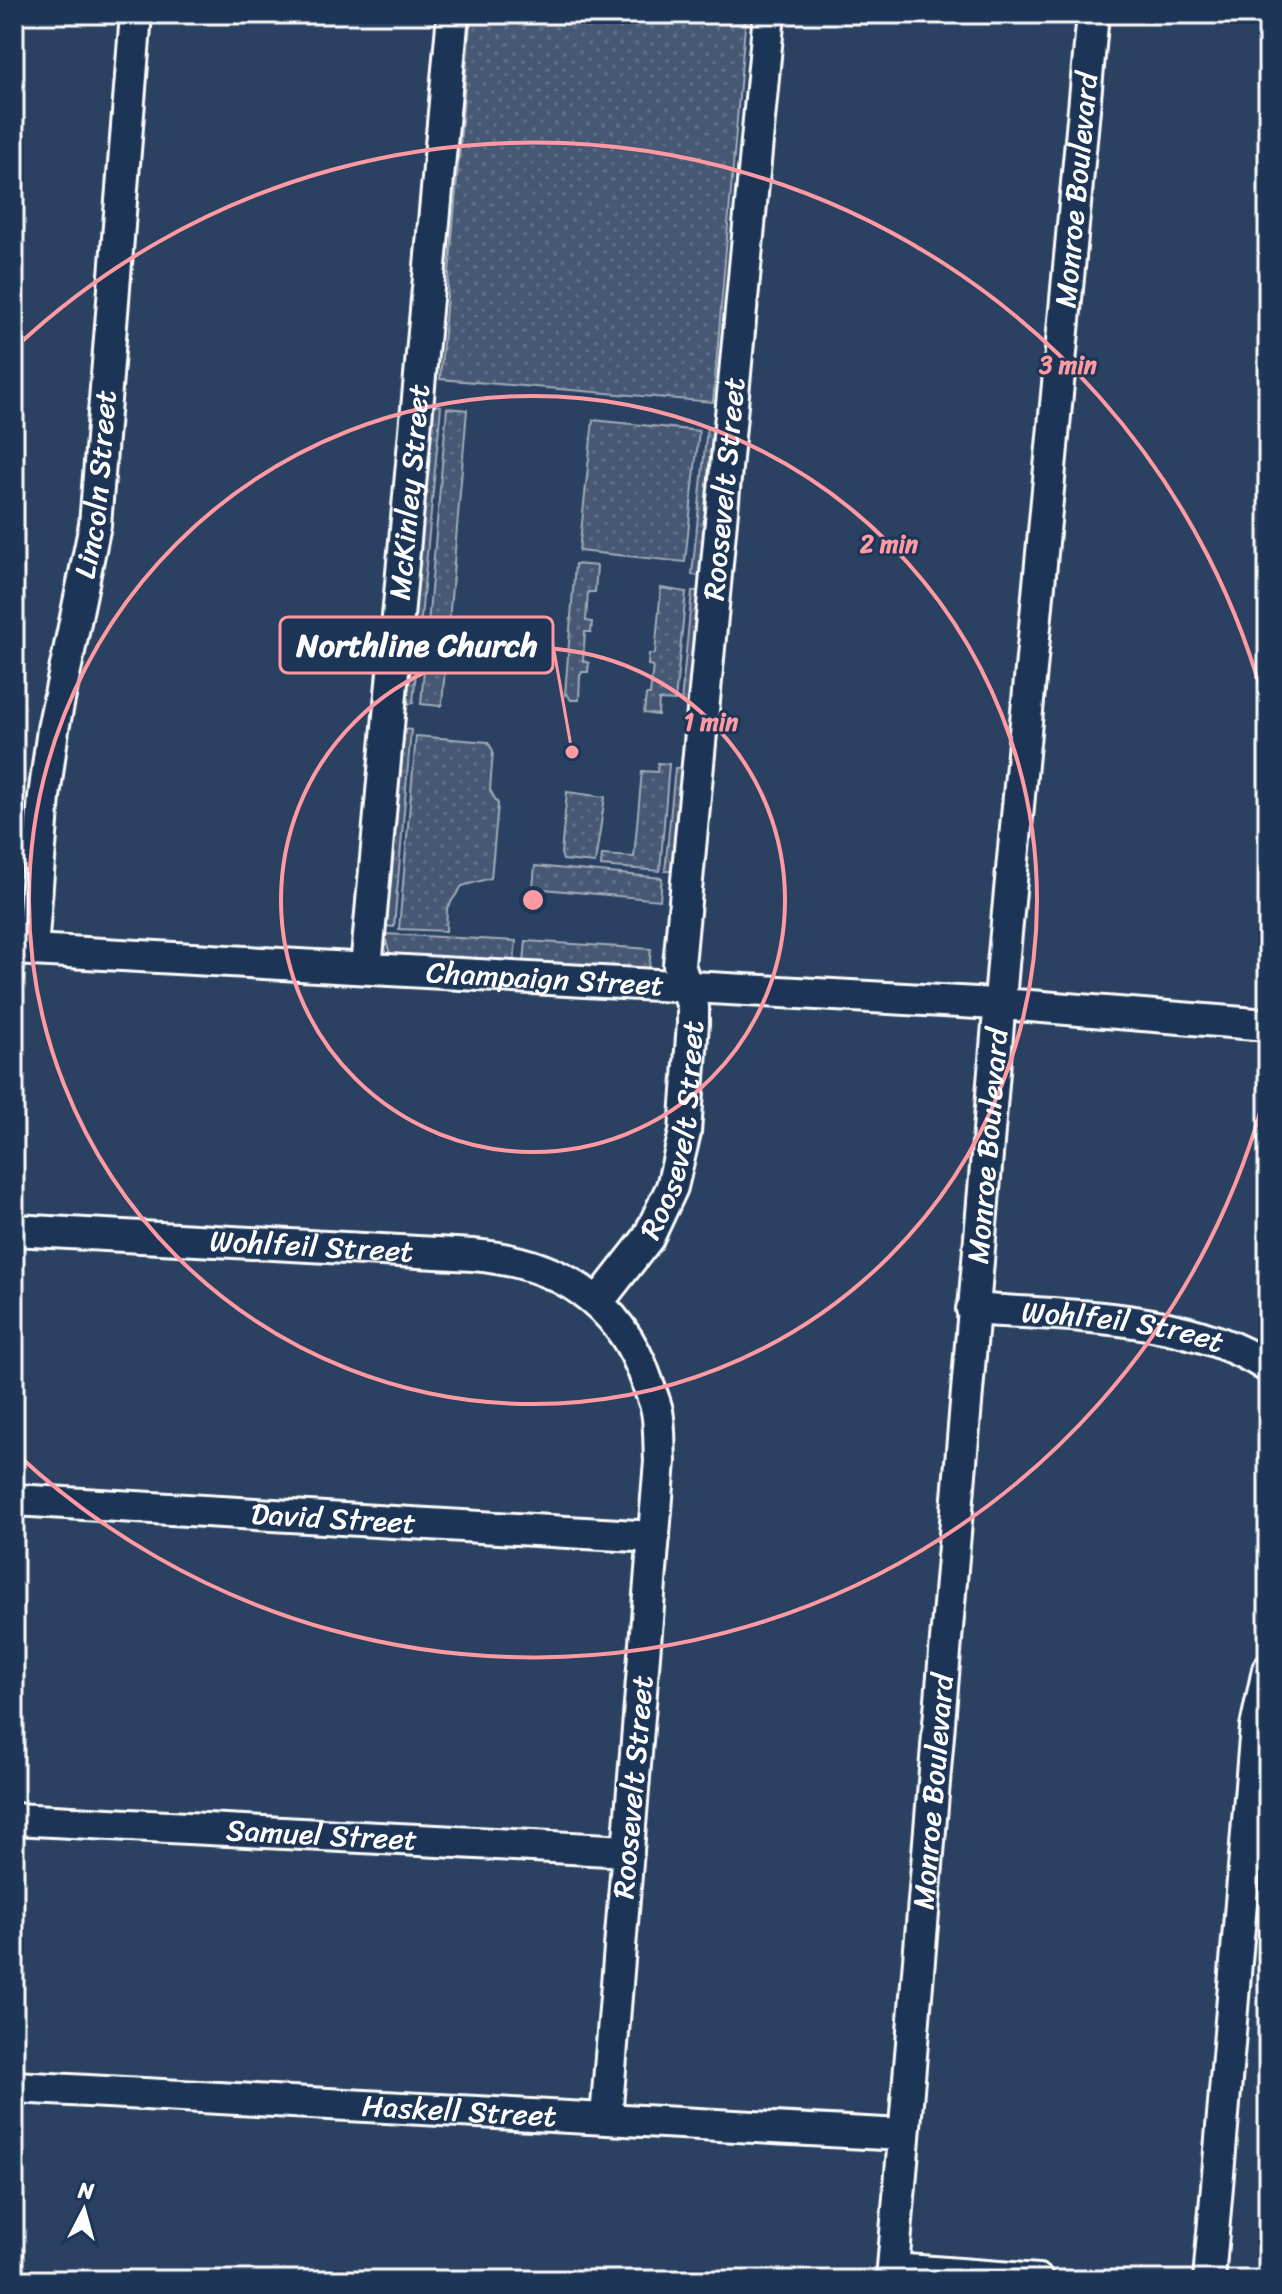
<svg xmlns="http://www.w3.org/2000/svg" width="1282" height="2294" viewBox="0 0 1282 2294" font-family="Sriracha,sans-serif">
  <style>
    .grass { fill: url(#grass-dots); stroke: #a2acba; stroke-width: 2 }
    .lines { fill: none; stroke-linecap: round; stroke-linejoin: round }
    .minor-casing { stroke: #fff; stroke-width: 36 }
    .minor { stroke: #1d3557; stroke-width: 30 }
    .ring { fill: none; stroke: #ff9aa2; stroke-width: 4 }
    .labels { text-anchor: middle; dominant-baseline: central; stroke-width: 6; stroke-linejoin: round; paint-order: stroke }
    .street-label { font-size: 30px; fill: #fff; stroke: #1d3557 }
    .centre { fill: #ff9aa2; stroke: #1d3557; stroke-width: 4 }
    .ring-label { font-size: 24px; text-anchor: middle; font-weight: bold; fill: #ff9aa2; stroke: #1d3557; stroke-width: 6; stroke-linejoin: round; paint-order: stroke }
    .leader { fill: none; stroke: #ff9aa2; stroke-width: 3 }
    .callout-dot { fill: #ff9aa2; stroke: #1d3557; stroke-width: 3 }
    .callout { fill: #1d3557; stroke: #ff9aa2; stroke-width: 3 }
    .callout-label { font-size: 32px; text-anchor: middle; font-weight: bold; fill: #fff }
  </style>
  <defs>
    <pattern id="grass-dots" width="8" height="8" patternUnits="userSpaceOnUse" patternTransform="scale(2)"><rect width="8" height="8" fill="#465975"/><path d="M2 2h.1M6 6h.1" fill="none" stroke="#62728a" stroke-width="1.8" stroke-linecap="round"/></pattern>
  </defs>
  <rect width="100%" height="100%" fill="#2a4161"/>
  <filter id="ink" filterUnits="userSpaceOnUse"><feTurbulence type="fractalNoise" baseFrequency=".0125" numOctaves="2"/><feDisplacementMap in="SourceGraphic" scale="16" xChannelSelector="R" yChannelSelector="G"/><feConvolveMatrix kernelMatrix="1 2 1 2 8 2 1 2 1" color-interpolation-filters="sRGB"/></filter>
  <g filter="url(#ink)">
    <g class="grass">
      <polygon points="471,14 746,14 713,402 440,379"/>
      <polygon points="436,405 441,406 413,703 409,704 406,698 431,410"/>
      <polygon points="447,408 467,410 442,704 440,706 421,704"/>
      <polygon points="593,420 699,431 685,562 579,551"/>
      <polygon points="707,427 717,428 702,576 692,575"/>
      <polygon points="575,564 597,566 595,592 588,592 586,621 592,622 591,632 585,632 583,661 589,663 588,672 582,672 580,676 579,700 571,700 567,694 565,695"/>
      <polygon points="661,588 686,592 675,701 659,700 658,715 644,713 646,695 650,695 653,666 648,665 649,654 655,654"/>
      <polygon points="692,591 701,591 690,705 681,703"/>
      <polygon points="402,729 411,730 394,927 385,926"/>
      <polygon points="416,736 488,742 493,751 490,790 498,804 491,878 462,886 447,908 446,931 399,929"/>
      <polygon points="658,763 669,764 660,871 601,866 602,855 634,857 642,771 657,772"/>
      <polygon points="675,768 685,768 674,871 665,871"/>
      <polygon points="567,792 605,797 595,863 563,860 561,853"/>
      <polygon points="535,866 662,878 660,900 533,888"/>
      <polygon points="384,934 516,941 514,962 390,954"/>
      <polygon points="526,941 651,949 649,968 524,963"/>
    </g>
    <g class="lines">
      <defs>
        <g id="minor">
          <path id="s1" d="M14 949 1030 1006 1268 1025"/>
          <path id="s2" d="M32 949 44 797 53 729 95 525 136 14"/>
          <path id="s3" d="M366 968 453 14"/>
          <path id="s4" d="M14 1230 473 1255C556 1262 619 1299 647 1381 650 1391 655 1401 657 1411 660 1427 659 1445 660 1461L606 2118"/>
          <path id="s5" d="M598 1302 648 1238 672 1187 685 1132 693 1023V1007L679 965 769 14"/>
          <path id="s6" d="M972 1309C1065 1316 1189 1314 1268 1367"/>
          <path id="s7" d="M14 1500 654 1537"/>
          <path id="s8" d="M14 1819 628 1851"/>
          <path id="s9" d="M14 2087 903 2135"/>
          <polyline points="893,2269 1038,2280"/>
          <path id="s10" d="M892 2280 1003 965 1093 14"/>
          <polyline points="1209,2280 1256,1727 1268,1670"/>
        </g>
      </defs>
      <use href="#minor" class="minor-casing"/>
      <use href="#minor" class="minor"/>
    </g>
  </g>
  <g class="ring">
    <circle cx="533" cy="900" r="252"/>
    <circle cx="533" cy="900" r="504"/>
    <path d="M1268 1083A757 757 0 0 1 17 1454M17 346A757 757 0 0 1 1268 717"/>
  </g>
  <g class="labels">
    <g class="street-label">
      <text stroke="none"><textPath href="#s10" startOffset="2098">Monroe Boulevard</textPath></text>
      <text stroke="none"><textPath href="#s2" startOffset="470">Lincoln Street</textPath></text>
      <text stroke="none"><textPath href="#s5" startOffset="842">Roosevelt Street</textPath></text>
      <text stroke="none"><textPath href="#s3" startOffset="478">McKinley Street</textPath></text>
      <text stroke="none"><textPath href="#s1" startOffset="532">Champaign Street</textPath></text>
      <text stroke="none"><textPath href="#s5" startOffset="194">Roosevelt Street</textPath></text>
      <text stroke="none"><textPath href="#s10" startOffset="1138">Monroe Boulevard</textPath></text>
      <text stroke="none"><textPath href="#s4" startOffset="298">Wohlfeil Street</textPath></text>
      <text stroke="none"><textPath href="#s6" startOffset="152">Wohlfeil Street</textPath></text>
      <text stroke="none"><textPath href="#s7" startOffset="320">David Street</textPath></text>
      <text transform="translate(633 1787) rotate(-85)">Roosevelt Street</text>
      <text stroke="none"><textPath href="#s10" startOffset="490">Monroe Boulevard</textPath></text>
      <text stroke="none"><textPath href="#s8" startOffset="308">Samuel Street</textPath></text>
      <text stroke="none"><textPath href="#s9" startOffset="446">Haskell Street</textPath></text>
    </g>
  </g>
  <circle cx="533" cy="900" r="12" class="centre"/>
  <g class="ring-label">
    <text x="1068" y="373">3 min</text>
    <text x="889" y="552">2 min</text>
    <text x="711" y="730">1 min</text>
  </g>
  <path class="leader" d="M572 752L553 645"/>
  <circle class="callout-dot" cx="572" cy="752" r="8"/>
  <rect class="callout" x="280" y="617" width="273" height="56" rx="8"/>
  <g class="callout-label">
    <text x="417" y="656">Northline Church</text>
  </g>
  <rect width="1282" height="2294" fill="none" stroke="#1d3557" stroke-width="48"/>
  <rect x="24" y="24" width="1234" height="2246" fill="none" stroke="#fff" stroke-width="3" filter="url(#ink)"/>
  <g transform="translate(84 2210) rotate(6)" stroke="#1d3557" stroke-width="6" paint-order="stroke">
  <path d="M0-6L14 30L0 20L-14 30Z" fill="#ffffff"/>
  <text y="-12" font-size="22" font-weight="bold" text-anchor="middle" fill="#ffffff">N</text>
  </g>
</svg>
